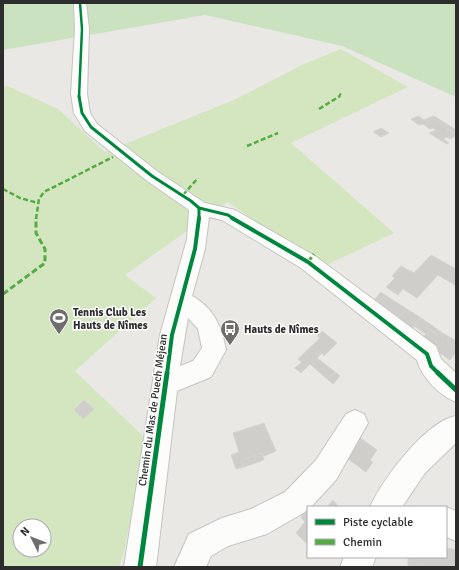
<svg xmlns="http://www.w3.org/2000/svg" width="459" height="570" viewBox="0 0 459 570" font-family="Signika,sans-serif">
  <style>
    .green { fill: #cbe2c1 }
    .pitch { fill: #d3e6bf; fill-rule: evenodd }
    .building { fill: #cfceca; stroke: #d5d4d0 }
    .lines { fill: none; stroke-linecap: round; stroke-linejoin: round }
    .minor-casing { stroke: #c4c4c4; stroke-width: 2 }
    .minor { fill: #fcfcfb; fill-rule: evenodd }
    .quiet-far2 { stroke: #54ab44; stroke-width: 2; stroke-dasharray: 4 2; stroke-linecap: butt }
    .quiet-far1 { stroke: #54ab44; stroke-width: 2.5; stroke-dasharray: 5 2.5; stroke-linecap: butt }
    .quiet { stroke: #54ab44; stroke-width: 3; stroke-dasharray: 6 3; stroke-linecap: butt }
    .cycleway-far3-casing { stroke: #fff; stroke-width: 4 }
    .cycleway-far2-casing { stroke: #fff; stroke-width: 5 }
    .cycleway-far1-casing { stroke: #fff; stroke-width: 6 }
    .cycleway-casing { stroke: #fff; stroke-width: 8 }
    .cycleway-far3 { stroke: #00873e; stroke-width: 2.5 }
    .cycleway-far2 { stroke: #00873e; stroke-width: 3 }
    .cycleway-far1 { stroke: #00873e; stroke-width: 4 }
    .cycleway { stroke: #00873e; stroke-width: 5 }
    .labels { text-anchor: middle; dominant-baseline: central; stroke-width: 3; stroke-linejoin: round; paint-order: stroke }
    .poi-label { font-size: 11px; font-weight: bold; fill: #2d2d2d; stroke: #fff; text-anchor: start }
    .street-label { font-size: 11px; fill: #2d2d2d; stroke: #fff }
  </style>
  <rect width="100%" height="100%" fill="#eae8e4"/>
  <polygon class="green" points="3,3 456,3 456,97 342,46 205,15 3,50"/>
  <path class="pitch" d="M341 49 408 87 291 143 394 233 320 268 228 202 125 275 156 298 75 371 146 439 124 552 119 567H3V87L8 86 58 109 105 152 234 100 304 64ZM20 526H44V550H20Z"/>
  <g class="building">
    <polygon points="418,116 424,120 431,117 449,128 447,129 456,134 456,136 450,139 447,137 443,139 449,143 447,144 429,133 436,130 433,128 430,129 423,124 419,125 411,119"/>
    <polygon points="434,116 456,130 456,134 431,117"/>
    <polygon points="381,128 389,133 381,137 373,132"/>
    <polygon points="431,255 456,269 455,285 438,275 417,298 403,289 398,295 386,287 395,278 392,276 401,266 414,273"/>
    <polygon points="381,292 385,295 379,302 375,299"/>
    <polygon points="385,295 407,309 400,317 386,308 381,314 369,305 375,299 379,302"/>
    <polygon points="407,309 421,318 408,333 394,323"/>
    <polygon points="421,318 430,324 427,328 438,335 441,332 449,337 447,341 456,347 456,352 450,360 420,340 426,334 414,326"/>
    <polygon points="430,324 441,332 438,335 427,328"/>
    <polygon points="322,331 337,343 324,356 322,353 317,358 335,372 327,379 310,364 301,373 295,368 302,362 298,359 320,338 317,336"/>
    <polygon points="449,337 456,341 456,347 447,341"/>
    <polygon points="335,372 340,376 333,384 327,379"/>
    <polygon points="84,400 94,409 83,419 74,410"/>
    <polygon points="264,423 276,451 264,456 262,453 241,461 244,467 236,469 231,455 239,452 233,433"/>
    <polygon points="358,436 377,450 370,460 373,462 366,472 341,454"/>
    <polygon points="262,453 264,460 244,467 241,461"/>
    <polygon points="333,500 339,507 327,507"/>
    <polygon points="307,509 308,543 307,544 296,533 305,522 301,517"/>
    <polygon points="446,548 456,550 456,567 408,566 408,557 446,557"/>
  </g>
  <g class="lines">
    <defs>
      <g id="minor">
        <path d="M74 3H86L89 29 87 94 90 113 97 124 158 172 205 203 235 210 315 256 436 346 441 359 456 373V402C439 395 422 378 417 360L301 268 222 220 209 217 205 249 192 296C214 308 222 327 226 350L211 377 177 391 156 567H124L160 335 187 239 189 210 146 180 85 131 74 113 71 94 75 29ZM188 318 198 329 202 348 193 361 180 366Z"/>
        <polygon points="355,410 364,414 368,423 336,480 311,507 308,507 305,512 267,534 228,546 211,556 206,567 174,567 189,534 222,518 251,509 285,492 316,460 346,414"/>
        <path d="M456 416V443L425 473 402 507H370C382 480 426 421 456 416Z"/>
        <polygon points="446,507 456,511 456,541 446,537"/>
        <polygon points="344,557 376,557 372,567 340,567"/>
      </g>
    </defs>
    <use href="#minor" class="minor-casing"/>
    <use href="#minor" class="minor"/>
    <polyline class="quiet-far2" points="339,97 341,93"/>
    <g class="quiet-far1">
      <polyline points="319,109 340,96"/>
      <polyline points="247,146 278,133"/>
      <polyline points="3,189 20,198 38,203"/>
      <polyline points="183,195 198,178"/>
      <polyline points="36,219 39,199 44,192 113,157"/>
    </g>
    <g class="quiet">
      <polyline points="308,262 314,254"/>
      <polyline points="3,294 45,263 45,249 36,233 36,218"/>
    </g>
    <defs>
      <polyline id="cycleway-far3" points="79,97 82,29 80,3"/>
      <g id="cycleway-far2">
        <polyline points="79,96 82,113 91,127 152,176 191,201 199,208 199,219"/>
        <polyline points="199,208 228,215 234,219"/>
      </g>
      <g id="cycleway-far1">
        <polyline points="232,218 308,262 427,354 431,366 439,374"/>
        <polyline points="167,374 172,335 195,249 199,218"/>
      </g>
      <g id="cycleway">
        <polyline points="438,373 456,390"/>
        <polyline points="140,567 167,373"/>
      </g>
    </defs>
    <use href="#cycleway-far3" class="cycleway-far3-casing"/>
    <use href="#cycleway-far2" class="cycleway-far2-casing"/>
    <use href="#cycleway-far1" class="cycleway-far1-casing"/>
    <use href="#cycleway" class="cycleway-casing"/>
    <use href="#cycleway-far3" class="cycleway-far3"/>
    <use href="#cycleway-far2" class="cycleway-far2"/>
    <use href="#cycleway-far1" class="cycleway-far1"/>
    <use href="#cycleway" class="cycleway"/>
  </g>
  <defs>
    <symbol id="stadium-pin" viewBox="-11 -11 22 30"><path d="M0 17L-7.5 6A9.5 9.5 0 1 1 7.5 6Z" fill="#6f6e6d" stroke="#fff"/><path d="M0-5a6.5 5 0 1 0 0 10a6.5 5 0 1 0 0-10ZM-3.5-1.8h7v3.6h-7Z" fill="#fff"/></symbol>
    <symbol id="bus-pin" viewBox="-11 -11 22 30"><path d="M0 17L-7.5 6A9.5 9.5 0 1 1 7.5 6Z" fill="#6f6e6d" stroke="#fff"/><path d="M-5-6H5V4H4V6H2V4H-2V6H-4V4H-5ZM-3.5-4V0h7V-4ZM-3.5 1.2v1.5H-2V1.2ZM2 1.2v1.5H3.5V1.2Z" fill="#fff"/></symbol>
  </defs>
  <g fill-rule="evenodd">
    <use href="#stadium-pin" x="48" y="307" width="22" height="30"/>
    <use href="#bus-pin" x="219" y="318" width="22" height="30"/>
  </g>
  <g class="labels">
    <g class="poi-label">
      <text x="73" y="312">Tennis Club Les<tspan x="73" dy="13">Hauts de Nîmes</tspan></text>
      <text x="244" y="329">Hauts de Nîmes</text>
    </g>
    <g class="street-label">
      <text transform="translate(153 410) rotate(-82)">Chemin du Mas de Puech Méjean</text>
    </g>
  </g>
  <rect width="459" height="570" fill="none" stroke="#2d2d2d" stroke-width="8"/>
  <rect x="307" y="506" width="140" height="52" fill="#ffffff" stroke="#ababab"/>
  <rect x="315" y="519" width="20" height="6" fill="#00873e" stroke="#ababab"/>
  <text x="343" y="526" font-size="12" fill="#2d2d2d">Piste cyclable</text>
  <rect x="315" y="539" width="20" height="6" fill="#54ab44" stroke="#ababab"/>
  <text x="343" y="546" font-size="12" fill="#2d2d2d">Chemin</text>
  <g transform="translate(32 538) rotate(313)"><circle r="19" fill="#ffffff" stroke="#ababab"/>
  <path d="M0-3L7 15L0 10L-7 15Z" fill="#6f6e6d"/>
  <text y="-6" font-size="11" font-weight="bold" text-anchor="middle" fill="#2d2d2d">N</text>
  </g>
</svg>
